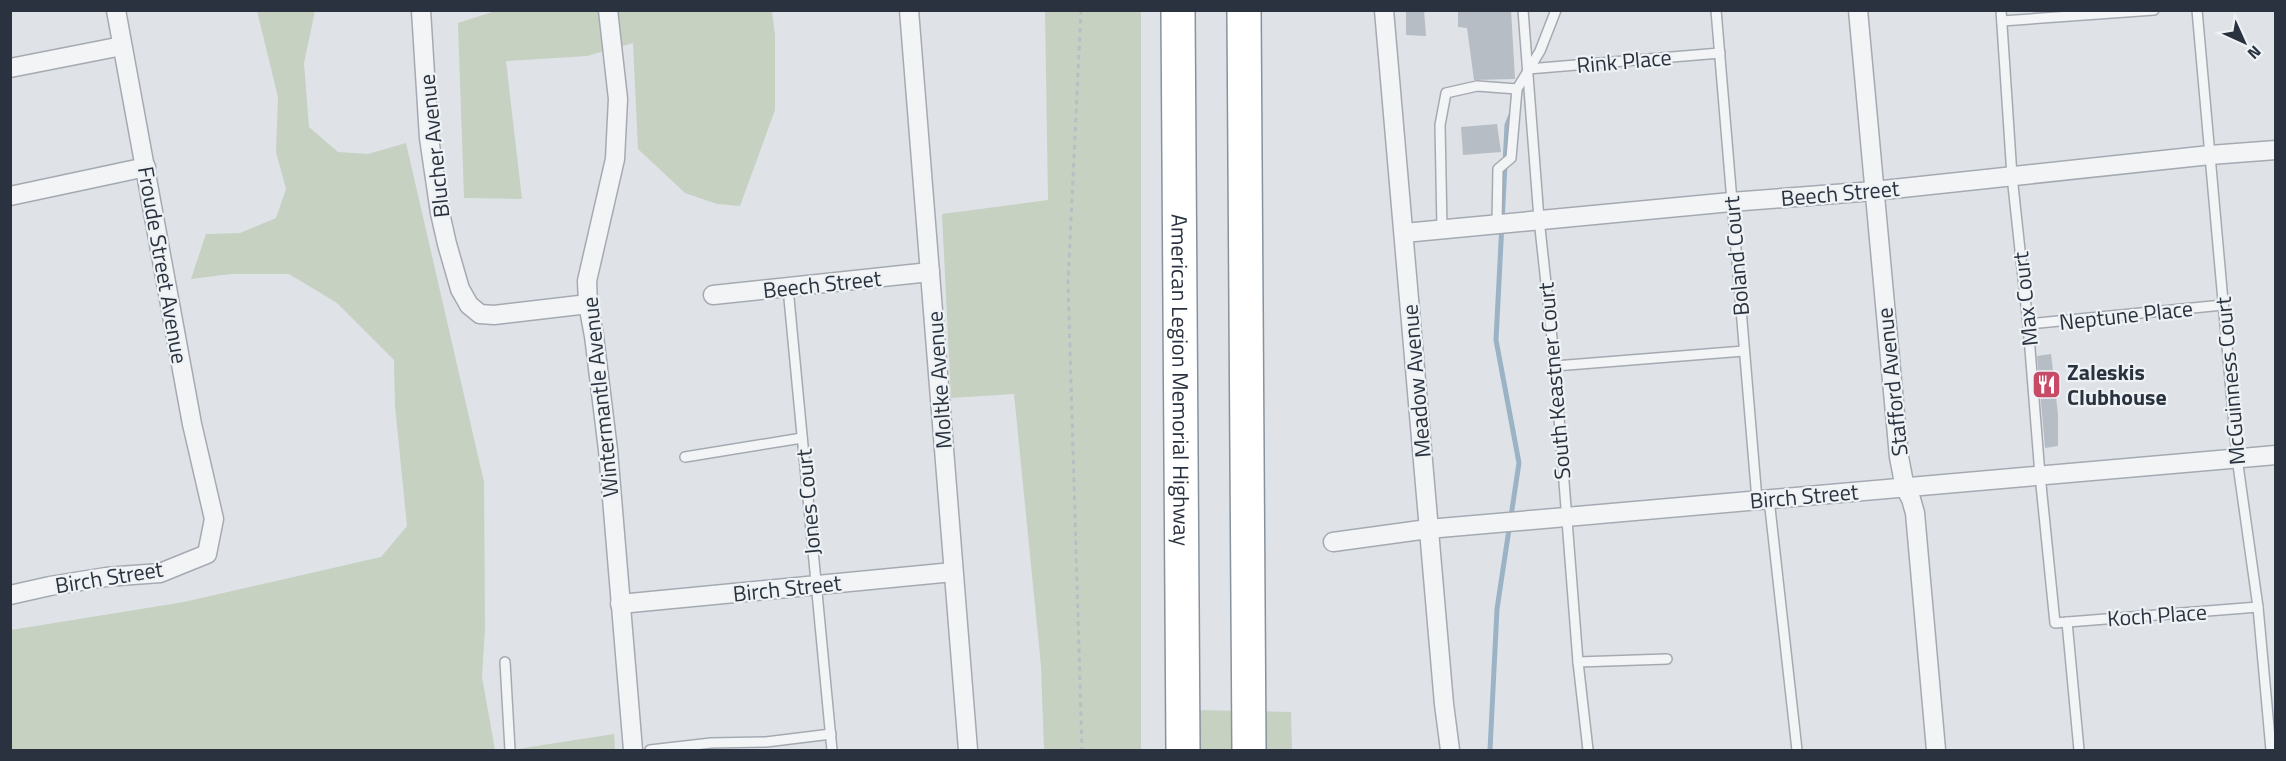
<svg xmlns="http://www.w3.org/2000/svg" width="2286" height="761" viewBox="0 0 2286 761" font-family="'Titillium Web',sans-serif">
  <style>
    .green { fill: #c6d1c1 }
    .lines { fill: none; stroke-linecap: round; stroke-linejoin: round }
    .stream { stroke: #9cb3c6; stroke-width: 5 }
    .building { fill: #b7bdc4 }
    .service-casing { stroke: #a5aab2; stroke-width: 12 }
    .minor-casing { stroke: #a5aab2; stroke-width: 21 }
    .motorway-casing { stroke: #87929d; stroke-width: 36 }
    .path { stroke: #babec2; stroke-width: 3; stroke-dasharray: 4.5 4.5; stroke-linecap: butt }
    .service { stroke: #f2f4f6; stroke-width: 9 }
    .minor { stroke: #f2f4f6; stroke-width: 18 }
    .motorway { stroke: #fff; stroke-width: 33 }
    .labels { text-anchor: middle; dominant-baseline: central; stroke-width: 4.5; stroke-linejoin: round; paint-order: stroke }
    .street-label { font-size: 22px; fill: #29323e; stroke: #eef2f5 }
    .poi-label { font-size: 22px; font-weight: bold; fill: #29323e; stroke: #eef2f5; text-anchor: start }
  </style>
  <rect width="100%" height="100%" fill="#dfe3e8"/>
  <g class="green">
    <polygon points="498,10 772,11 775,35 775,110 740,206 717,204 685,193 638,149 633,43 587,56 506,61 522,199 464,198 458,23"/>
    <polygon points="257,11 315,11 304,63 309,127 338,152 368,154 406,143 484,482 485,628 482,677 495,750 11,750 11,630 184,602 381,557 407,526 395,406 394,360 337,303 289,274 231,274 191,279 206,234 240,233 276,218 286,189 276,152 278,97"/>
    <polygon points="1045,11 1141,11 1141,750 1044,750 1041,666 1014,394 951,398 942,214 1048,200"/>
    <polygon points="1193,710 1291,712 1292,750 1194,750"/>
    <polygon points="614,734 615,750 511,750"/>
  </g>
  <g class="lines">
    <polyline class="stream" points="1490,750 1497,609 1519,463 1496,340 1507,125 1513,110"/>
  </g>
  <g class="building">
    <polygon points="1406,10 1424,10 1426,36 1406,35"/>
    <polygon points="1458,10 1511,10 1515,79 1474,80 1467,28 1458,27"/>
    <polygon points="1497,124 1501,152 1463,155 1461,127"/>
    <polygon points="2051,354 2058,414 2058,446 2045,448 2037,356"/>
  </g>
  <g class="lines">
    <defs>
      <g id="service">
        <polyline points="1523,10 1539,219 1555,366 1578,662 1588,750"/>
        <polyline points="1716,10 1757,500"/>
        <polyline points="2001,10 2012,176 2028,324 2040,475 2055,623 2258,607"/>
        <polyline points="2197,10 2237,458 2258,607 2271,750"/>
        <polyline points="2002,21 2154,10"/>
        <polyline points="1528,69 1720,53"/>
        <polyline points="1517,89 1540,51 1556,10"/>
        <polyline points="1442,229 1440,125 1446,93 1477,86 1517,89 1511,158 1498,169 1497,224"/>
        <polyline points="788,288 832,750"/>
        <polyline points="2028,324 2223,305"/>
        <polyline points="1555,366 1744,351"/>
        <polyline points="685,457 802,438"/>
        <polyline points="1769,499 1797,750"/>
        <polyline points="2067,622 2079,750"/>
        <polyline points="505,662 510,750"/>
        <polyline points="1578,662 1667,659"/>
        <polyline points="650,750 711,743 766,742 831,734"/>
      </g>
      <g id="minor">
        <polyline points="421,10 429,138 440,213 447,244 460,289 469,305 480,314 494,315 588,304"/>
        <polyline points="608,10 618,99 615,159 587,281 588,304 594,336 608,450 633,750"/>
        <polyline points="909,10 968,750"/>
        <polyline points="1384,10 1444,704 1450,750"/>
        <polyline points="1858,10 1899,457 1905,488 1911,499 1915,513 1936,750"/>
        <polyline points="10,68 122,46"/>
        <polyline points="10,196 146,167"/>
        <polyline points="1404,233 1731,202 1874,191 2210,155 2276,150"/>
        <polyline points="713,295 930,272"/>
        <polyline points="1333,542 1428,529 2276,455"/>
        <polyline points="10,595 50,586 106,577 160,573 207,554 214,519 192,424 116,10"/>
        <polyline points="620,604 953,572"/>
      </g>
      <g id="motorway">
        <path id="s1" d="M1178 10 1183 750"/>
        <polyline points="1244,10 1249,750"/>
      </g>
    </defs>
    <use href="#service" class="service-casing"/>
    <use href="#minor" class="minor-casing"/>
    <use href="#motorway" class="motorway-casing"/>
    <polyline class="path" points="1081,10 1068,283 1082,750"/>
    <use href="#service" class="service"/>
    <use href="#minor" class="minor"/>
    <use href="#motorway" class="motorway"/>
  </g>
  <defs>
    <symbol id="restaurant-square" viewBox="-11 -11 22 22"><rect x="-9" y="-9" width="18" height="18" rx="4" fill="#c74a66" stroke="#eef2f5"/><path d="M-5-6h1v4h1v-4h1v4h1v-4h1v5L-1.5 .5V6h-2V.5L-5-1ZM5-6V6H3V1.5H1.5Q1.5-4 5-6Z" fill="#fff"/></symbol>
  </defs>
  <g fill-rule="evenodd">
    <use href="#restaurant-square" x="2030" y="368" width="33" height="33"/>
  </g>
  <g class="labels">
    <g class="street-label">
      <text transform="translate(1624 61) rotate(-5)">Rink Place</text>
      <text transform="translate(434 146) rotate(-96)">Blucher Avenue</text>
      <text transform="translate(1840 193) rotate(-5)">Beech Street</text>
      <text transform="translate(1736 256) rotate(-95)">Boland Court</text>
      <text transform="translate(163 265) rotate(80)">Froude Street Avenue</text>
      <text transform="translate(822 284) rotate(-6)">Beech Street</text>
      <text transform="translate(2025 299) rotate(-96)">Max Court</text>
      <text transform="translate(2126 315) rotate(-6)">Neptune Place</text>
      <text transform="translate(939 380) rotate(-94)">Moltke Avenue</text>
      <text stroke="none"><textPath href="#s1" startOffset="370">American Legion Memorial Highway</textPath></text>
      <text transform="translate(1416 381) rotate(-95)">Meadow Avenue</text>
      <text transform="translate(1554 381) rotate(-95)">South Keastner Court</text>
      <text transform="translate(2230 381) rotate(-95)">McGuinness Court</text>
      <text transform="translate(1892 382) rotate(-96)">Stafford Avenue</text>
      <text transform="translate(600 397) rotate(-96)">Wintermantle Avenue</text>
      <text transform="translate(1804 496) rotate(-5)">Birch Street</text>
      <text transform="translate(808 502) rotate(-95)">Jones Court</text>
      <text transform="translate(109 577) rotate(-9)">Birch Street</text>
      <text transform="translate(787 588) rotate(-6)">Birch Street</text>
      <text transform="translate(2157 615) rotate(-4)">Koch Place</text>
    </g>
    <g class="poi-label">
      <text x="2067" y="372">Zaleskis<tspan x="2067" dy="25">Clubhouse</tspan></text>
    </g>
  </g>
  <rect width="2286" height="761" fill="none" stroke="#29323e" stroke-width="24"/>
  <g transform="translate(2244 42) rotate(135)" stroke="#eef2f5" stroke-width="4.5" paint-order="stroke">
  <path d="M0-4.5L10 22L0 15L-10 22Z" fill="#29323e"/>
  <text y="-9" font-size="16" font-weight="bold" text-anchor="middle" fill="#29323e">N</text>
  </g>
</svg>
